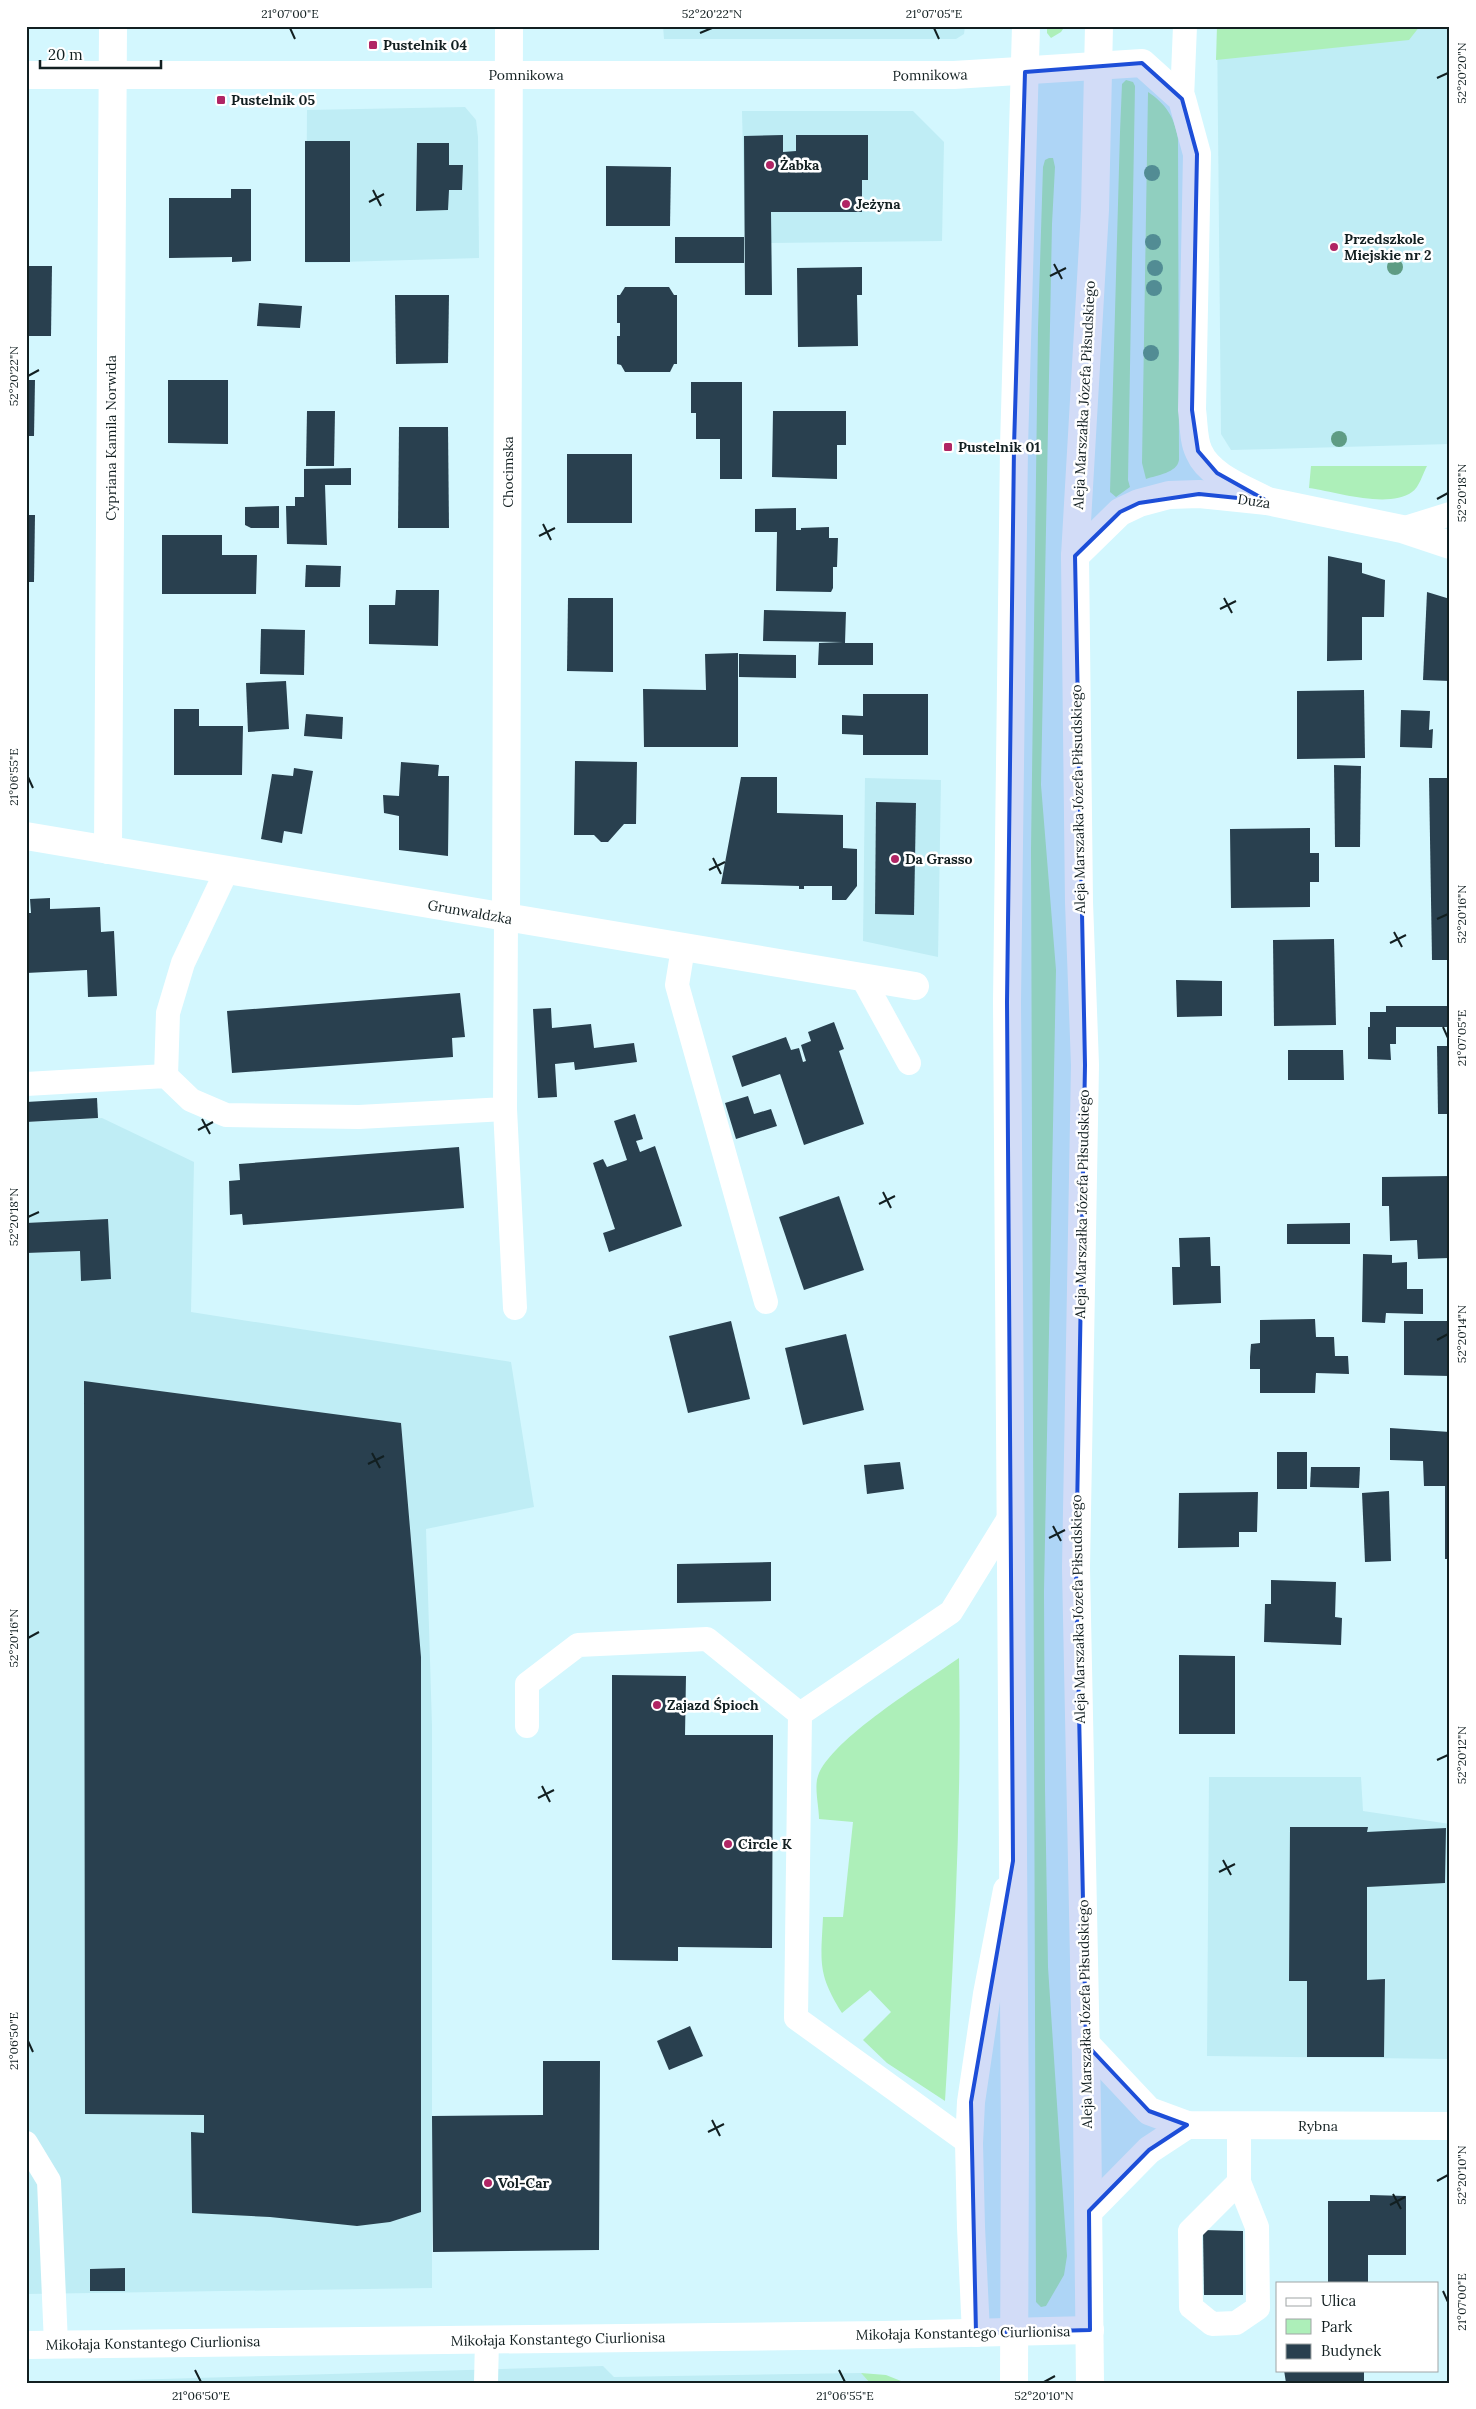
<svg xmlns="http://www.w3.org/2000/svg" width="1476" height="2409" viewBox="0 0 1476 2409" font-family="Lora,serif">
  <style>
    .built { fill: #bfedf5 }
    .green { fill: #adefb9 }
    .building { fill: #29404f }
    .lines { fill: none; stroke-linecap: round; stroke-linejoin: round }
    .service { stroke: #fff; stroke-width: 24 }
    .minor { stroke: #fff; stroke-width: 28 }
    .secondary { stroke: #fff; stroke-width: 28 }
    .tree { fill: #5f9c84 }
    .marked { fill: #1d4ed8; fill-opacity: 0.2; stroke: #1d4ed8; stroke-width: 4; stroke-linejoin: round }
    .ticks { fill: none; stroke: #121f21; stroke-width: 2 }
    .poi-dot { fill: #b02564; stroke: #fff; stroke-width: 2 }
    .labels { text-anchor: middle; dominant-baseline: central; stroke-width: 5; stroke-linejoin: round; paint-order: stroke }
    .poi-label { font-size: 14px; font-weight: bold; fill: #121f21; stroke: #fff; text-anchor: start }
    .street-label { font-size: 14px; fill: #121f21; stroke: #fff }
    .neatline { fill: none; stroke: #121f21; stroke-width: 2 }
    .ticks-label { font-size: 12px; text-anchor: middle; fill: #121f21 }
  </style>
  <rect width="100%" height="100%" fill="#d3f7fe"/>
  <g class="built">
    <polygon points="663,26 965,26 964,34 956,39 664,39"/>
    <polygon points="1217,26 1450,26 1450,444 1231,450 1221,434"/>
    <polygon points="465,107 476,120 478,137 479,258 306,263 307,110"/>
    <polygon points="742,111 913,111 944,142 942,241 771,243 745,240"/>
    <polygon points="865,778 941,780 938,957 863,941"/>
    <polygon points="102,1118 194,1162 191,1312 511,1362 534,1507 426,1529 432,1726 432,2288 26,2294 26,1122"/>
    <polygon points="1209,1777 1361,1777 1363,1811 1450,1824 1450,2059 1207,2056"/>
    <polygon points="603,2366 614,2377 861,2373 870,2383 26,2383"/>
  </g>
  <g class="green">
    <polygon points="1047,26 1065,26 1061,32 1051,38 1047,33"/>
    <polygon points="1217,26 1420,26 1409,40 1216,60"/>
    <polygon points="1126,80 1133,82 1135,86 1128,480 1130,487 1116,497 1110,492 1120,132 1122,84"/>
    <path d="M1148 92C1166 104 1175 118 1178 139L1179 460C1177 473 1157 475 1146 479L1142 463Z"/>
    <polygon points="1049,158 1053,158 1055,167 1052,224 1041,785 1056,970 1044,1592 1045,1790 1048,1967 1067,2256 1064,2275 1046,2306 1041,2307 1036,2302 1031,850 1038,328 1043,167 1045,160"/>
    <path d="M1311 466H1427C1423 473 1419 488 1412 492 1388 509 1337 492 1309 488Z"/>
    <path d="M959 1658C962 1806 954 1953 945 2101L887 2063 863 2040 891 2012 870 1990 842 2013C817 1973 821 1962 823 1917H843L853 1822 819 1819C819 1807 814 1787 818 1776 831 1739 925 1682 959 1658Z"/>
    <polygon points="861,2373 886,2375 906,2383 870,2383"/>
  </g>
  <g class="building">
    <rect x="663" y="26" width="77" height="3"/>
    <polygon points="783,135 783,152 796,151 796,135 868,135 868,180 862,180 862,212 771,212 772,295 745,295 744,136"/>
    <rect x="305" y="141" width="45" height="121"/>
    <polygon points="417,143 449,143 449,165 463,165 462,190 449,190 448,210 416,211"/>
    <polygon points="606,166 671,167 670,226 606,226"/>
    <polygon points="231,189 251,189 251,261 232,262 232,257 169,258 169,198 231,198"/>
    <rect x="675" y="237" width="69" height="26"/>
    <polygon points="26,266 52,266 51,336 26,336"/>
    <polygon points="862,267 862,295 857,295 858,346 798,347 797,268"/>
    <polygon points="625,287 669,287 674,295 677,295 677,364 674,364 670,372 625,372 621,365 617,364 617,336 620,336 620,323 617,323 617,295 620,295"/>
    <polygon points="395,295 449,295 448,363 396,364"/>
    <polygon points="259,303 302,306 300,328 257,326"/>
    <polygon points="26,380 35,380 34,436 26,436"/>
    <polygon points="168,380 228,380 228,444 168,443"/>
    <polygon points="691,382 742,382 742,479 720,479 720,439 696,439 696,413 691,413"/>
    <polygon points="307,411 335,411 334,466 306,466"/>
    <polygon points="773,411 846,411 846,445 837,445 837,479 772,477"/>
    <polygon points="399,427 448,427 449,528 398,528"/>
    <rect x="567" y="454" width="65" height="69"/>
    <polygon points="351,468 351,485 325,485 327,545 287,544 286,506 295,506 295,497 304,497 304,469"/>
    <polygon points="279,506 279,528 251,528 245,525 245,507"/>
    <polygon points="796,508 796,530 801,530 801,528 829,527 829,538 838,538 837,567 833,567 833,588 831,592 776,591 777,532 755,532 755,509"/>
    <polygon points="26,515 35,515 34,582 26,582"/>
    <polygon points="162,535 222,535 222,555 257,555 256,594 162,594"/>
    <polygon points="1328,556 1362,563 1362,573 1385,580 1384,617 1362,617 1362,660 1327,661"/>
    <polygon points="306,565 341,566 340,587 305,587"/>
    <polygon points="396,590 439,590 438,646 369,644 369,605 395,605"/>
    <polygon points="1427,592 1450,599 1450,681 1423,680"/>
    <polygon points="568,598 613,598 613,672 567,671"/>
    <polygon points="764,610 846,612 845,643 873,643 873,665 818,665 819,643 843,642 763,641"/>
    <polygon points="261,629 305,630 304,675 260,674"/>
    <polygon points="738,653 738,747 644,747 643,689 706,690 705,654"/>
    <polygon points="739,654 796,655 796,678 739,677"/>
    <polygon points="286,681 289,729 248,732 246,683"/>
    <polygon points="1364,690 1365,758 1297,759 1297,691"/>
    <polygon points="863,694 928,694 928,755 863,755 863,735 842,734 842,715 863,716"/>
    <polygon points="174,709 199,709 199,726 243,726 242,775 174,775"/>
    <polygon points="1401,710 1430,711 1429,730 1433,729 1432,748 1400,747"/>
    <polygon points="306,714 343,717 342,739 304,736"/>
    <polygon points="575,761 637,762 636,824 624,824 608,842 601,842 594,835 574,835"/>
    <polygon points="401,762 439,765 438,776 449,776 448,856 399,850 399,816 384,813 383,795 399,796"/>
    <polygon points="1334,765 1361,766 1360,847 1335,847"/>
    <polygon points="294,768 313,771 302,834 284,831 282,843 261,839 272,774 293,776"/>
    <polygon points="741,777 777,777 777,813 843,815 843,848 857,849 857,886 846,900 832,900 832,886 804,886 804,889 799,889 799,886 721,884"/>
    <polygon points="1429,778 1450,778 1450,960 1432,960"/>
    <polygon points="876,802 916,803 914,915 875,914"/>
    <polygon points="1310,828 1310,853 1319,853 1319,882 1310,882 1310,907 1231,908 1230,829"/>
    <polygon points="50,898 50,909 100,907 101,932 114,931 117,996 88,997 87,970 26,973 26,913 31,913 30,899"/>
    <polygon points="1334,939 1336,1025 1274,1026 1273,940"/>
    <polygon points="1176,980 1222,981 1222,1016 1177,1017"/>
    <polygon points="460,993 465,1037 452,1038 453,1057 232,1073 227,1011"/>
    <polygon points="1386,1006 1450,1006 1450,1027 1396,1027 1396,1044 1390,1044 1391,1060 1368,1059 1368,1027 1370,1027 1370,1012 1386,1012"/>
    <polygon points="551,1008 552,1028 591,1024 594,1048 634,1043 637,1062 575,1070 574,1062 555,1064 557,1097 538,1098 533,1009"/>
    <polygon points="834,1022 844,1049 839,1051 864,1124 804,1145 780,1074 742,1087 732,1056 786,1037 791,1050 799,1048 803,1062 806,1061 801,1045 811,1041 808,1032"/>
    <polygon points="1437,1046 1450,1046 1450,1114 1438,1114"/>
    <polygon points="1288,1050 1343,1050 1344,1080 1288,1080"/>
    <polygon points="748,1096 754,1114 771,1109 777,1126 736,1139 725,1103"/>
    <polygon points="97,1098 98,1118 26,1122 26,1102"/>
    <polygon points="635,1114 643,1139 636,1141 640,1152 655,1146 682,1226 609,1252 603,1233 615,1229 593,1163 603,1159 607,1167 627,1160 614,1121"/>
    <polygon points="459,1147 464,1208 243,1225 242,1214 230,1215 229,1181 240,1180 239,1164"/>
    <polygon points="1450,1176 1450,1258 1418,1259 1417,1240 1390,1241 1389,1206 1382,1206 1382,1177"/>
    <polygon points="839,1196 864,1270 804,1290 779,1217"/>
    <polygon points="108,1219 111,1279 81,1281 80,1251 26,1253 26,1223"/>
    <polygon points="1350,1223 1350,1244 1287,1244 1287,1224"/>
    <polygon points="1210,1237 1211,1266 1220,1266 1221,1303 1173,1305 1172,1267 1180,1267 1179,1238"/>
    <polygon points="1363,1254 1392,1255 1392,1263 1407,1262 1407,1289 1423,1289 1423,1314 1386,1313 1385,1323 1362,1322"/>
    <polygon points="1315,1319 1316,1337 1334,1337 1335,1356 1348,1356 1349,1374 1316,1373 1315,1393 1260,1393 1260,1369 1250,1369 1250,1357 1251,1344 1260,1343 1260,1320"/>
    <polygon points="731,1321 750,1399 688,1413 669,1336"/>
    <polygon points="1404,1321 1450,1321 1450,1376 1404,1375"/>
    <polygon points="846,1334 864,1410 803,1425 785,1348"/>
    <polygon points="84,1381 401,1423 421,1657 421,2212 390,2222 357,2226 270,2217 192,2213 191,2132 204,2133 204,2115 85,2114"/>
    <polygon points="1390,1428 1450,1432 1450,1559 1445,1559 1445,1486 1424,1486 1423,1461 1390,1460"/>
    <rect x="1277" y="1452" width="30" height="37"/>
    <polygon points="900,1462 904,1489 867,1494 864,1465"/>
    <polygon points="1311,1467 1360,1467 1359,1488 1310,1487"/>
    <polygon points="1389,1491 1391,1561 1365,1562 1362,1493"/>
    <polygon points="1258,1492 1257,1532 1239,1532 1239,1547 1178,1548 1179,1493"/>
    <polygon points="771,1562 771,1601 677,1603 677,1564"/>
    <polygon points="1271,1580 1336,1582 1335,1617 1342,1618 1341,1645 1264,1642 1265,1604 1271,1604"/>
    <polygon points="1179,1655 1235,1656 1235,1734 1179,1734"/>
    <polygon points="612,1675 686,1676 685,1735 773,1735 772,1948 678,1947 678,1961 612,1960"/>
    <polygon points="1290,1827 1368,1827 1367,1832 1446,1828 1445,1883 1367,1887 1367,1980 1385,1979 1384,2057 1307,2057 1307,1981 1289,1981"/>
    <polygon points="690,2026 703,2056 669,2070 657,2041"/>
    <polygon points="543,2061 600,2061 599,2250 433,2252 432,2116 543,2115"/>
    <polygon points="1370,2195 1406,2196 1406,2255 1368,2255 1368,2283 1328,2283 1328,2201 1370,2201"/>
    <polygon points="1203,2230 1243,2231 1243,2295 1204,2295"/>
    <polygon points="125,2268 125,2291 90,2291 90,2269"/>
    <polygon points="1284,2370 1364,2370 1364,2383 1286,2383"/>
  </g>
  <g class="lines">
    <g class="service">
      <polyline points="1182,99 1185,26"/>
      <polyline points="1402,529 1450,514"/>
      <polyline points="683,948 677,985 766,1302"/>
      <polyline points="862,977 909,1063"/>
      <polyline points="166,1076 168,1013 183,963 227,870"/>
      <polyline points="26,1084 166,1076 191,1100 226,1115 359,1117 505,1109 506,918"/>
      <polyline points="505,1109 515,1308"/>
      <polyline points="527,1726 527,1684 578,1645 707,1639 800,1714"/>
      <polyline points="26,2143 49,2181 56,2344"/>
      <polyline points="969,2143 796,2018 800,1714 951,1612 1009,1518"/>
      <polyline points="1239,2182 1190,2231 1191,2307 1212,2324 1236,2323 1258,2308 1257,2227 1239,2182 1239,2125"/>
      <polyline points="486,2383 487,2339"/>
    </g>
    <g class="minor">
      <path d="M26 75H954L1142 63 1182 99 1197 154 1192 410C1194 423 1193 440 1199 452 1209 476 1245 489 1267 501"/>
      <polyline points="1075,556 1120,512 1139,503 1169,495 1199,494 1267,501 1402,529 1450,545"/>
      <polyline points="26,836 915,986"/>
      <polyline points="108,850 113,26"/>
      <polyline points="506,918 509,26"/>
      <polyline points="1086,2044 1149,2111 1187,2125 1450,2126"/>
      <polyline points="1089,2211 1149,2150 1187,2125"/>
      <polyline points="976,2333 971,2227 969,2143 971,2102 987,1994 1007,1890"/>
      <polyline points="26,2345 883,2335 1090,2330"/>
    </g>
    <g class="secondary">
      <polyline points="1014,2383 1015,2135 1007,1002 1014,447 1026,26"/>
      <polyline points="1090,2383 1087,2107 1076,1568 1085,1065 1079,902 1075,556 1095,210 1099,26"/>
    </g>
  </g>
  <g class="tree">
    <circle cx="1152" cy="173" r="8"/>
    <circle cx="1153" cy="242" r="8"/>
    <circle cx="1395" cy="267" r="8"/>
    <circle cx="1155" cy="268" r="8"/>
    <circle cx="1154" cy="288" r="8"/>
    <circle cx="1151" cy="353" r="8"/>
    <circle cx="1339" cy="439" r="8"/>
  </g>
  <path class="marked" d="M1142 63 1182 99 1197 154 1192 410 1198 451 1217 473 1267 501 1199 494 1139 503 1120 512 1075 556 1085 1065 1076 1568 1086 2044 1149 2111 1187 2125 1149 2150 1089 2211 1090 2330 976 2333 971 2102 1013 1861 1007 1002 1014 447 1025 72Z"/>
  <path class="ticks" d="M290 28 295 39M934 28 939 39M700 33 712 28M1437 78 1448 73M373 190 381 206M369 202 384 194M1054 264 1062 279M1050 276 1066 268M28 376 39 370M1437 499 1448 493M543 524 551 540M539 536 555 528M1224 598 1232 613M1220 609 1236 601M28 777 33 788M713 858 721 874M709 870 725 862M1437 919 1448 914M1394 932 1402 947M1390 943 1406 935M1443 1027 1448 1038M202 1119 210 1134M198 1130 213 1122M883 1192 891 1208M879 1204 895 1196M28 1217 39 1212M1437 1340 1448 1334M372 1453 380 1468M368 1464 384 1456M1053 1526 1061 1541M1049 1538 1065 1530M28 1638 39 1632M1437 1760 1448 1755M542 1786 550 1802M538 1798 554 1790M1223 1860 1231 1875M1219 1872 1235 1864M28 2041 33 2052M712 2120 720 2136M708 2132 724 2124M1437 2181 1448 2175M1393 2194 1401 2209M1390 2205 1405 2197M1443 2291 1448 2302M195 2370 201 2382M839 2370 845 2382M1044 2382 1055 2376"/>
  <g class="poi-dot">
    <rect x="368" y="40" width="10" height="10" rx="2.5"/>
    <rect x="216" y="95" width="10" height="10" rx="2.5"/>
    <circle cx="770" cy="165" r="5"/>
    <circle cx="846" cy="204" r="5"/>
    <circle cx="1334" cy="247" r="5"/>
    <rect x="943" y="442" width="10" height="10" rx="2.5"/>
    <circle cx="895" cy="859" r="5"/>
    <circle cx="657" cy="1705" r="5"/>
    <circle cx="728" cy="1844" r="5"/>
    <circle cx="488" cy="2183" r="5"/>
  </g>
  <g class="labels">
    <g class="poi-label">
      <text x="383" y="45">Pustelnik 04</text>
      <text x="231" y="100">Pustelnik 05</text>
      <text x="780" y="165">Żabka</text>
      <text x="856" y="204">Jeżyna</text>
      <text x="1344" y="239">Przedszkole<tspan x="1344" dy="16">Miejskie nr 2</tspan></text>
      <text x="958" y="447">Pustelnik 01</text>
      <text x="905" y="859">Da Grasso</text>
      <text x="667" y="1705">Zajazd Śpioch</text>
      <text x="738" y="1844">Circle K</text>
      <text x="498" y="2183">Vol-Car</text>
    </g>
    <g class="street-label">
      <text x="526" y="75">Pomnikowa</text>
      <text transform="translate(930 75) rotate(-1)">Pomnikowa</text>
      <text transform="translate(1084 395) rotate(-87)">Aleja Marszałka Józefa Piłsudskiego</text>
      <text transform="translate(111 438) rotate(-90)">Cypriana Kamila Norwida</text>
      <text transform="translate(508 472) rotate(-90)">Chocimska</text>
      <text transform="translate(1254 501) rotate(8)">Duża</text>
      <text transform="translate(1078 799) rotate(-91)">Aleja Marszałka Józefa Piłsudskiego</text>
      <text transform="translate(470 912) rotate(10)">Grunwaldzka</text>
      <text transform="translate(1082 1204) rotate(-89)">Aleja Marszałka Józefa Piłsudskiego</text>
      <text transform="translate(1078 1609) rotate(-91)">Aleja Marszałka Józefa Piłsudskiego</text>
      <text transform="translate(1085 2014) rotate(-91)">Aleja Marszałka Józefa Piłsudskiego</text>
      <text x="1318" y="2126">Rybna</text>
      <text transform="translate(963 2333) rotate(-1)">Mikołaja Konstantego Ciurlionisa</text>
      <text transform="translate(558 2339) rotate(-1)">Mikołaja Konstantego Ciurlionisa</text>
      <text transform="translate(153 2343) rotate(-1)">Mikołaja Konstantego Ciurlionisa</text>
    </g>
  </g>
  <rect width="1476" height="2409" fill="none" stroke="#ffffff" stroke-width="55"/>
  <rect x="1276" y="2282" width="162" height="90" fill="#ffffff" stroke="#a0a5a6"/>
  <rect x="1286" y="2298" width="25" height="8" fill="#ffffff" stroke="#a0a5a6"/>
  <text x="1321" y="2306" font-size="15" fill="#121f21">Ulica</text>
  <rect x="1286" y="2319" width="25" height="15" fill="#adefb9" stroke="#a0a5a6"/>
  <text x="1321" y="2332" font-size="15" fill="#121f21">Park</text>
  <rect x="1286" y="2344" width="25" height="15" fill="#29404f" stroke="#a0a5a6"/>
  <text x="1321" y="2356" font-size="15" fill="#121f21">Budynek</text>
  <path d="M40 60v8h121v-8" fill="none" stroke="#121f21" stroke-width="2.5"/>
  <text x="48" y="60" font-size="15" fill="#121f21" stroke="#ffffff" stroke-width="4" paint-order="stroke">20 m</text>
  <rect x="28" y="28" width="1420" height="2354" class="neatline"/>
  <g class="ticks-label">
    <text x="290" y="18">21°07'00"E</text>
    <text x="712" y="18">52°20'22"N</text>
    <text x="934" y="18">21°07'05"E</text>
    <text transform="translate(1462 73) rotate(-90)" y="4">52°20'20"N</text>
    <text transform="translate(14 376) rotate(-90)" y="4">52°20'22"N</text>
    <text transform="translate(1462 493) rotate(-90)" y="4">52°20'18"N</text>
    <text transform="translate(14 777) rotate(-90)" y="4">21°06'55"E</text>
    <text transform="translate(1462 914) rotate(-90)" y="4">52°20'16"N</text>
    <text transform="translate(1462 1038) rotate(-90)" y="4">21°07'05"E</text>
    <text transform="translate(14 1217) rotate(-90)" y="4">52°20'18"N</text>
    <text transform="translate(1462 1334) rotate(-90)" y="4">52°20'14"N</text>
    <text transform="translate(14 1638) rotate(-90)" y="4">52°20'16"N</text>
    <text transform="translate(1462 1755) rotate(-90)" y="4">52°20'12"N</text>
    <text transform="translate(14 2041) rotate(-90)" y="4">21°06'50"E</text>
    <text transform="translate(1462 2175) rotate(-90)" y="4">52°20'10"N</text>
    <text transform="translate(1462 2302) rotate(-90)" y="4">21°07'00"E</text>
    <text x="201" y="2400">21°06'50"E</text>
    <text x="845" y="2400">21°06'55"E</text>
    <text x="1044" y="2400">52°20'10"N</text>
  </g>
</svg>
